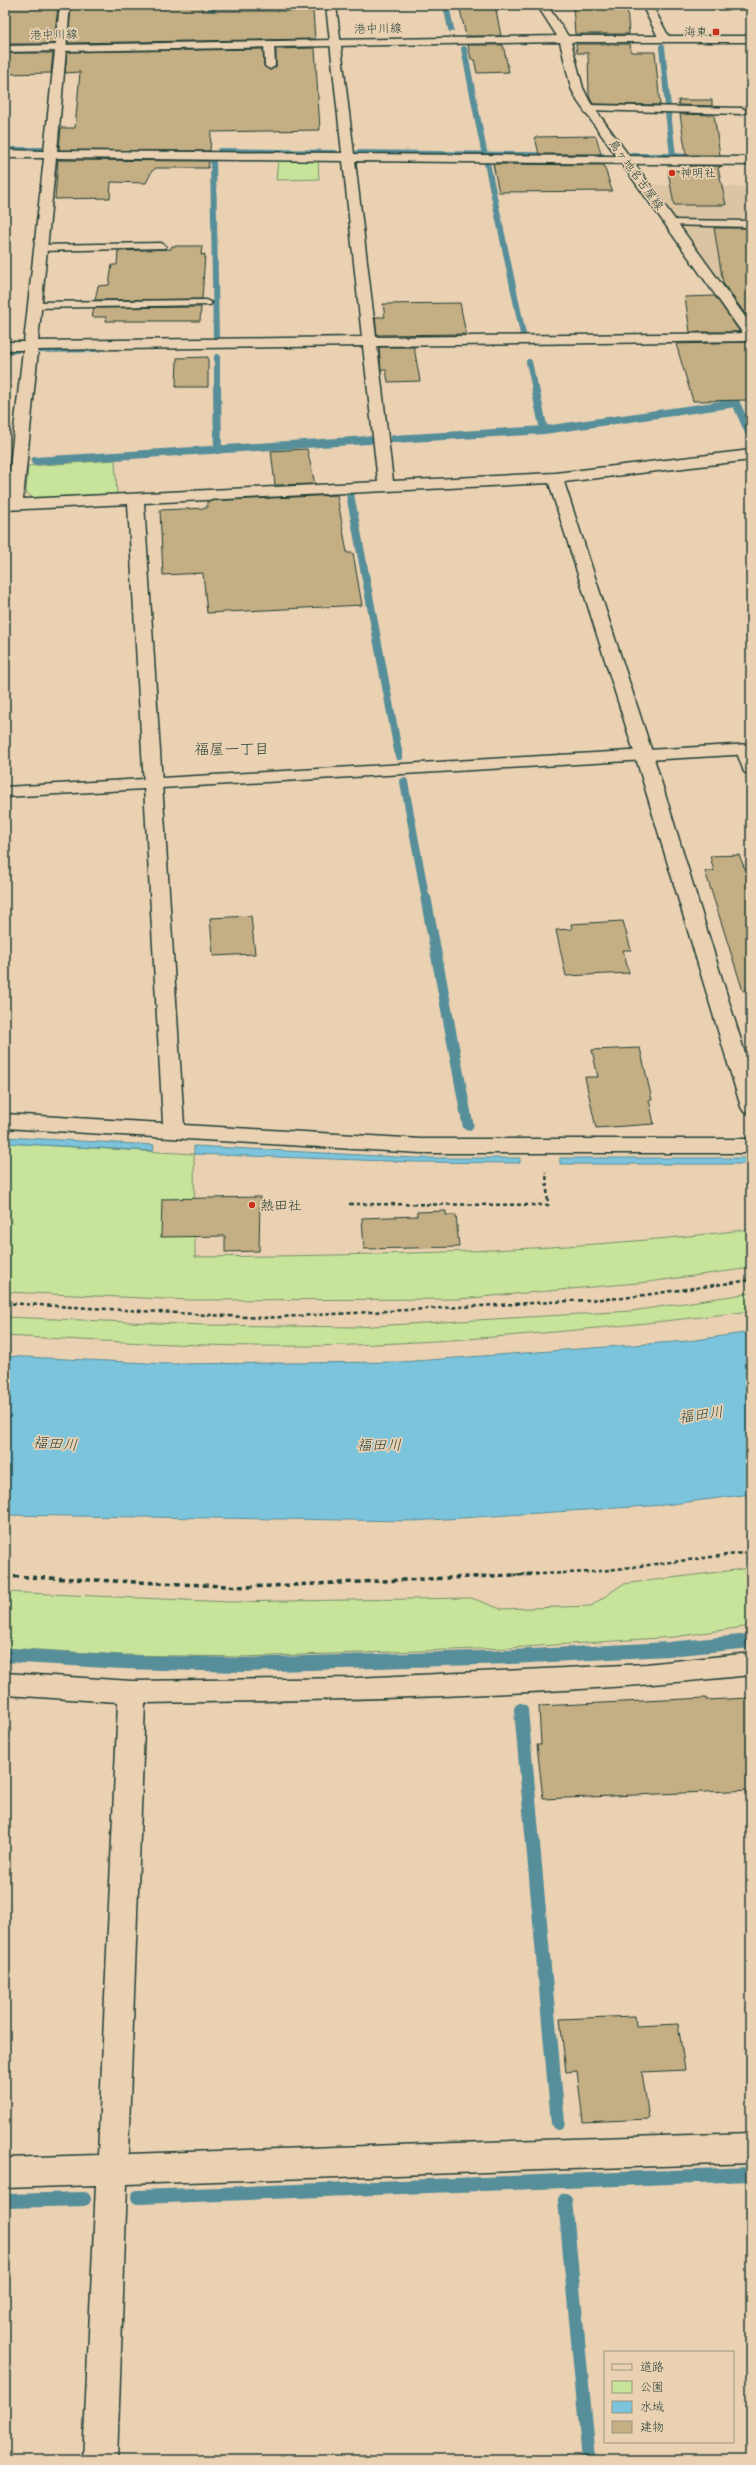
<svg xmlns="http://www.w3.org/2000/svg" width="756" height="2465" viewBox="0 0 756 2465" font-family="Pangolin,'Klee One',sans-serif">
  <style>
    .built { fill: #dbc4a2 }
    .green { fill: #c8e49b; stroke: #749068 }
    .water { fill: #7cc4dc; stroke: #578e99 }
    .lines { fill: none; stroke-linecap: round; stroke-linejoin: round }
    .stream-far3 { stroke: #578e99; stroke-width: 6 }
    .stream-far2 { stroke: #578e99; stroke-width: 8 }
    .stream-far1 { stroke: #578e99; stroke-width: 11 }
    .stream { stroke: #578e99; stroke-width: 14 }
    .building { fill: #c4af84; stroke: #1f3d34 }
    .service-casing { stroke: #1f3d34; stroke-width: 3 }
    .minor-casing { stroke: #1f3d34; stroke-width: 3 }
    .tertiary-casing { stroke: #1f3d34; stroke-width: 3 }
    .secondary-casing { stroke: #1f3d34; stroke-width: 3 }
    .path-far1 { stroke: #1f3d34; stroke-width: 2.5; stroke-dasharray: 4 3; stroke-linecap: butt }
    .path { stroke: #1f3d34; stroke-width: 3.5; stroke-dasharray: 5 4; stroke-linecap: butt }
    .service { fill: #ead1b2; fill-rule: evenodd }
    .minor { fill: #ead1b2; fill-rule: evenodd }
    .tertiary { fill: #ead1b2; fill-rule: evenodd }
    .secondary { fill: #ead1b2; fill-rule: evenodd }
    .poi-dot { fill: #c8321e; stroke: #ead1b2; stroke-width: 1.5 }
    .labels { text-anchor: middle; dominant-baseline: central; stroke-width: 3.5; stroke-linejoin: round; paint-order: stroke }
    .far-street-label { font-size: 12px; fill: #1f3d34; stroke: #ead1b2 }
    .far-poi-label { font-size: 12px; fill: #1f3d34; stroke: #ead1b2; text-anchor: end }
    .poi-label { font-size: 14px; fill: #1f3d34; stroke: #ead1b2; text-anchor: start }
    .neighbourhood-label { font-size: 15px; fill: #1f3d34; stroke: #ead1b2 }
    .water-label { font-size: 15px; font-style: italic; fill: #284a45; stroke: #ead1b2 }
  </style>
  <rect width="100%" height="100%" fill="#ead1b2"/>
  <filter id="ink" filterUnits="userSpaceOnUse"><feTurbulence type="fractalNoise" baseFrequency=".025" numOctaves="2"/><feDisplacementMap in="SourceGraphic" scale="8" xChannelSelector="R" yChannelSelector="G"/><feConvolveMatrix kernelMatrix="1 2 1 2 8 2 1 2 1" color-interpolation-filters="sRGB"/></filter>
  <g filter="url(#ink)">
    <polygon class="built" points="650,185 751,187 751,277 717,276"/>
    <g class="green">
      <polygon points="278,160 318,160 319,179 276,180"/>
      <polygon points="115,460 117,494 34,498 26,493 28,466"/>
      <path d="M6 1143 194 1154 195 1257C380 1255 566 1252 751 1229V1268L648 1282 459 1299 190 1300 5 1292Z"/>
      <path d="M751 1293V1311C619 1327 487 1340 354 1345 238 1349 121 1342 5 1336V1317L204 1325 356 1327 632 1311Z"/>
      <polygon points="751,1568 751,1626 674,1637 509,1648 241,1657 123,1655 5,1648 5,1592 229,1602 471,1598 501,1609 591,1606 623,1584"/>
    </g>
    <g class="water">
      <polygon points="5,1137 154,1145 153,1151 5,1143"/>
      <polygon points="194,1146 415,1158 520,1158 520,1163 414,1162 194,1154"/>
      <rect x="560" y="1158" width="191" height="6"/>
      <polygon points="751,1332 751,1494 664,1505 414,1521 5,1515 5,1356 168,1364 401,1362 688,1341"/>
    </g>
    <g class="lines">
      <g class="stream-far3">
        <polyline points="211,5 212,25"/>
        <polyline points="446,5 451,29"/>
        <polyline points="713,5 713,7"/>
        <polyline points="662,47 668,107"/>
        <polyline points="464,49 484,151"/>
        <polyline points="668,112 673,156 687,157"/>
        <polyline points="5,150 41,150"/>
        <polyline points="220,151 335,153"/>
        <polyline points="358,153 602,156"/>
        <polyline points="632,156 673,156"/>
        <polyline points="213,160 216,339"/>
        <polyline points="487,163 523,334"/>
        <polyline points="40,350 98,349"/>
        <polyline points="5,351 17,350"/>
        <polyline points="217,357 217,389"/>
        <polyline points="529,362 535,389"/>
      </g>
      <g class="stream-far2">
        <polyline points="217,388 218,450"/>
        <polyline points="535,388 544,430"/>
        <polyline points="394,439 544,430 736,403 751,437"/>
        <polyline points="35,461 369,440"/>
        <polyline points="350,494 399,756"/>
        <polyline points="404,782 426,900"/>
      </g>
      <polyline class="stream-far1" points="426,899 468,1125"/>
      <g class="stream">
        <polyline points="5,1655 123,1662 242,1665 511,1657 669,1649 751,1641"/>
        <polyline points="521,1710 558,2123"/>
        <polyline points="138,2197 751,2174"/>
        <polyline points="565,2200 589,2460"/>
        <polyline points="5,2201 84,2199"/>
      </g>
    </g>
    <g class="building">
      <polygon points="5,5 58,5 54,44 5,44"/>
      <polygon points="71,5 202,5 202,11 313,11 315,39 68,43"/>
      <polygon points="459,5 495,5 501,36 466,36"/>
      <polygon points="573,6 627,6 629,34 575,34"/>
      <polygon points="576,44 630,44 631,52 655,52 660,105 593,104 589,96 588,53 577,53"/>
      <polygon points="468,45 503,45 509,72 477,73 474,59 471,59"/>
      <polygon points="315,48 320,130 211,132 210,151 59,150 61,128 75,128 80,72 65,73 67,52 263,49 264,66 271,70 276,66 276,49"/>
      <polygon points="5,53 53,53 51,73 5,74"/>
      <polygon points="678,100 712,100 712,106 679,105"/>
      <polygon points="680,114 714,115 720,155 686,155"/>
      <polygon points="596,136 601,154 539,154 535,137"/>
      <polygon points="58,160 209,161 208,168 156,168 152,171 146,183 111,182 110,198 55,199"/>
      <polygon points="493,164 604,165 612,191 499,192"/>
      <polygon points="688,166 722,166 718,168 726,205 674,205 668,171 688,170"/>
      <polygon points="714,228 751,228 751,322 723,283"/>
      <polygon points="172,246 202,246 201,255 205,254 202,299 95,300 98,286 109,285 112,265 117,265 118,251 171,249"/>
      <polygon points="715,296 740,332 690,332 685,297"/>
      <polygon points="460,303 466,334 377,335 375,317 385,317 383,304"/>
      <polygon points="201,307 200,321 106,321 106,317 92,317 94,308"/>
      <polygon points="751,342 751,400 693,401 676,344"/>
      <polygon points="379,347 414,347 420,381 388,382 386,370 381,370"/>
      <polygon points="208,357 208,387 176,387 177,358"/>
      <polygon points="307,449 315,484 275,485 271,451"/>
      <polygon points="337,495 347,553 353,553 362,605 207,613 203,573 163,575 160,510 207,508 207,501"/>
      <polygon points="739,855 745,869 751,869 751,990 743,991 705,871 714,871 710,856"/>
      <polygon points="251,916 255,954 213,956 210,918"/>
      <polygon points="623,921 631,950 623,950 629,973 566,976 556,930 572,929 571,924"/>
      <polygon points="640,1048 652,1100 649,1100 654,1124 596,1128 585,1077 598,1077 592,1050"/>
      <polygon points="260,1197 259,1251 225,1252 225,1236 161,1237 162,1199"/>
      <polygon points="446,1211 446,1215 456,1215 459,1247 364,1249 362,1218 417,1216 417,1212"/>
      <polygon points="706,1698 706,1700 751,1698 751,1790 543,1799 537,1745 541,1745 539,1706"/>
      <polygon points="635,2016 636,2026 678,2024 685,2070 642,2072 649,2119 583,2122 577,2071 566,2072 560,2019"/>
    </g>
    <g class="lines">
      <defs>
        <g id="service">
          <polygon points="269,41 274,44 275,66 270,69 265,66 264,44"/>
          <polygon points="588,105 742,108 747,111 742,114 585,110 585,106"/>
          <polygon points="670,220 751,221 751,227 666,225 666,221"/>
          <polygon points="161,243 166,246 165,248 41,251 36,248 41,245"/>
          <polygon points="206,300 212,303 210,305 35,308 29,305 35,302"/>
          <polygon points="743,746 748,747 751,752 751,776 744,772 736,750"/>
        </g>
        <g id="minor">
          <path d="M60 5H70L57 151 342 153 326 5H336L354 154 751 157V165L355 161 376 337 751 333V341L377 346 393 481 555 473 751 450V460L564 482 653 755 751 1073V1114L744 1112 741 1107 635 755 549 483 144 503 184 1125 421 1139H751V1153H421L5 1128V1114L163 1123 128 504 5 510 23 350H5V342H24L44 158H5V150L44 151ZM56 158 343 161 362 337 38 341ZM363 346 378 482 23 499 38 350Z"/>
          <polygon points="642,5 652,5 670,39 668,41 660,41"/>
          <path d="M751 1653V1675C550 1696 347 1700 145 1703L128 2154 751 2133V2163L127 2184 117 2460H83L96 2185 5 2188V2158L98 2155 118 1702 5 1695V1673L132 1681 356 1678 646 1664Z"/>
        </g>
        <polygon id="tertiary" points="751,744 751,754 5,797 5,787"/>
        <polygon id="secondary" points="537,5 547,5 568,36 751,36 751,42 571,42 583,88 590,102 751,325 751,339 746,338 578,102 571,88 560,42 5,52 5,46 557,36"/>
      </defs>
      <use href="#service" class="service-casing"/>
      <use href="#minor" class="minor-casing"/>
      <use href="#tertiary" class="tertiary-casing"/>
      <use href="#secondary" class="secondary-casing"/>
      <g class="path-far1">
        <polyline points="349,1204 548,1205 546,1172"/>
        <polyline points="5,1303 262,1318 623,1298 751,1280"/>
        <polyline points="514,1575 592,1572 751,1552"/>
      </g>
      <polyline class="path" points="5,1576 247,1587 537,1574"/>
      <use href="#service" class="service"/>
      <use href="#minor" class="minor"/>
      <use href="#tertiary" class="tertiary"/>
      <use href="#secondary" class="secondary"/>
    </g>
  </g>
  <g class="poi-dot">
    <rect x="712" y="28" width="8" height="8" rx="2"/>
    <circle cx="672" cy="173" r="4"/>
    <circle cx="252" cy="1205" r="4"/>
  </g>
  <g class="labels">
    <g class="far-street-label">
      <text transform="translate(378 29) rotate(-1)">港中川線</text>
      <text transform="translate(54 35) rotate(-1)">港中川線</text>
      <text transform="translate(636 175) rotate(54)">鳥ヶ地名古屋線</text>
    </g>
    <g class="far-poi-label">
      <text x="708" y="32">海東</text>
      <text x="680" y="173" text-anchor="start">神明社</text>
    </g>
    <g class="poi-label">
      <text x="260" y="1205">熱田社</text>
    </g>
    <g class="neighbourhood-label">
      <text x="232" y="749">福屋一丁目</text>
    </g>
    <g class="water-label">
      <text transform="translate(701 1415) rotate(-8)">福田川</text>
      <text transform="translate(55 1444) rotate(4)">福田川</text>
      <text x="379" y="1445">福田川</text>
    </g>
  </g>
  <rect width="756" height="2465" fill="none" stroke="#ead1b2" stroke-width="20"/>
  <rect x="10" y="10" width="736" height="2445" fill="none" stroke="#1f3d34" stroke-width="1.5" filter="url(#ink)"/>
  <rect x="604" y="2351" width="130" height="92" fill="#ead1b2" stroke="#999680"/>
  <rect x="612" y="2364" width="20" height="6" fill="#ead1b2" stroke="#999680"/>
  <text x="640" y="2371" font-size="12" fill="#1f3d34">道路</text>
  <rect x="612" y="2381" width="20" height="12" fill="#c8e49b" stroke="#999680"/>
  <text x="640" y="2391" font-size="12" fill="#1f3d34">公園</text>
  <rect x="612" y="2401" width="20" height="12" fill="#7cc4dc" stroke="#999680"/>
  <text x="640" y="2411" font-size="12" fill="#1f3d34">水域</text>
  <rect x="612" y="2421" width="20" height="12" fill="#c4af84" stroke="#999680"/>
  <text x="640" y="2431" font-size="12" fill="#1f3d34">建物</text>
</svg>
